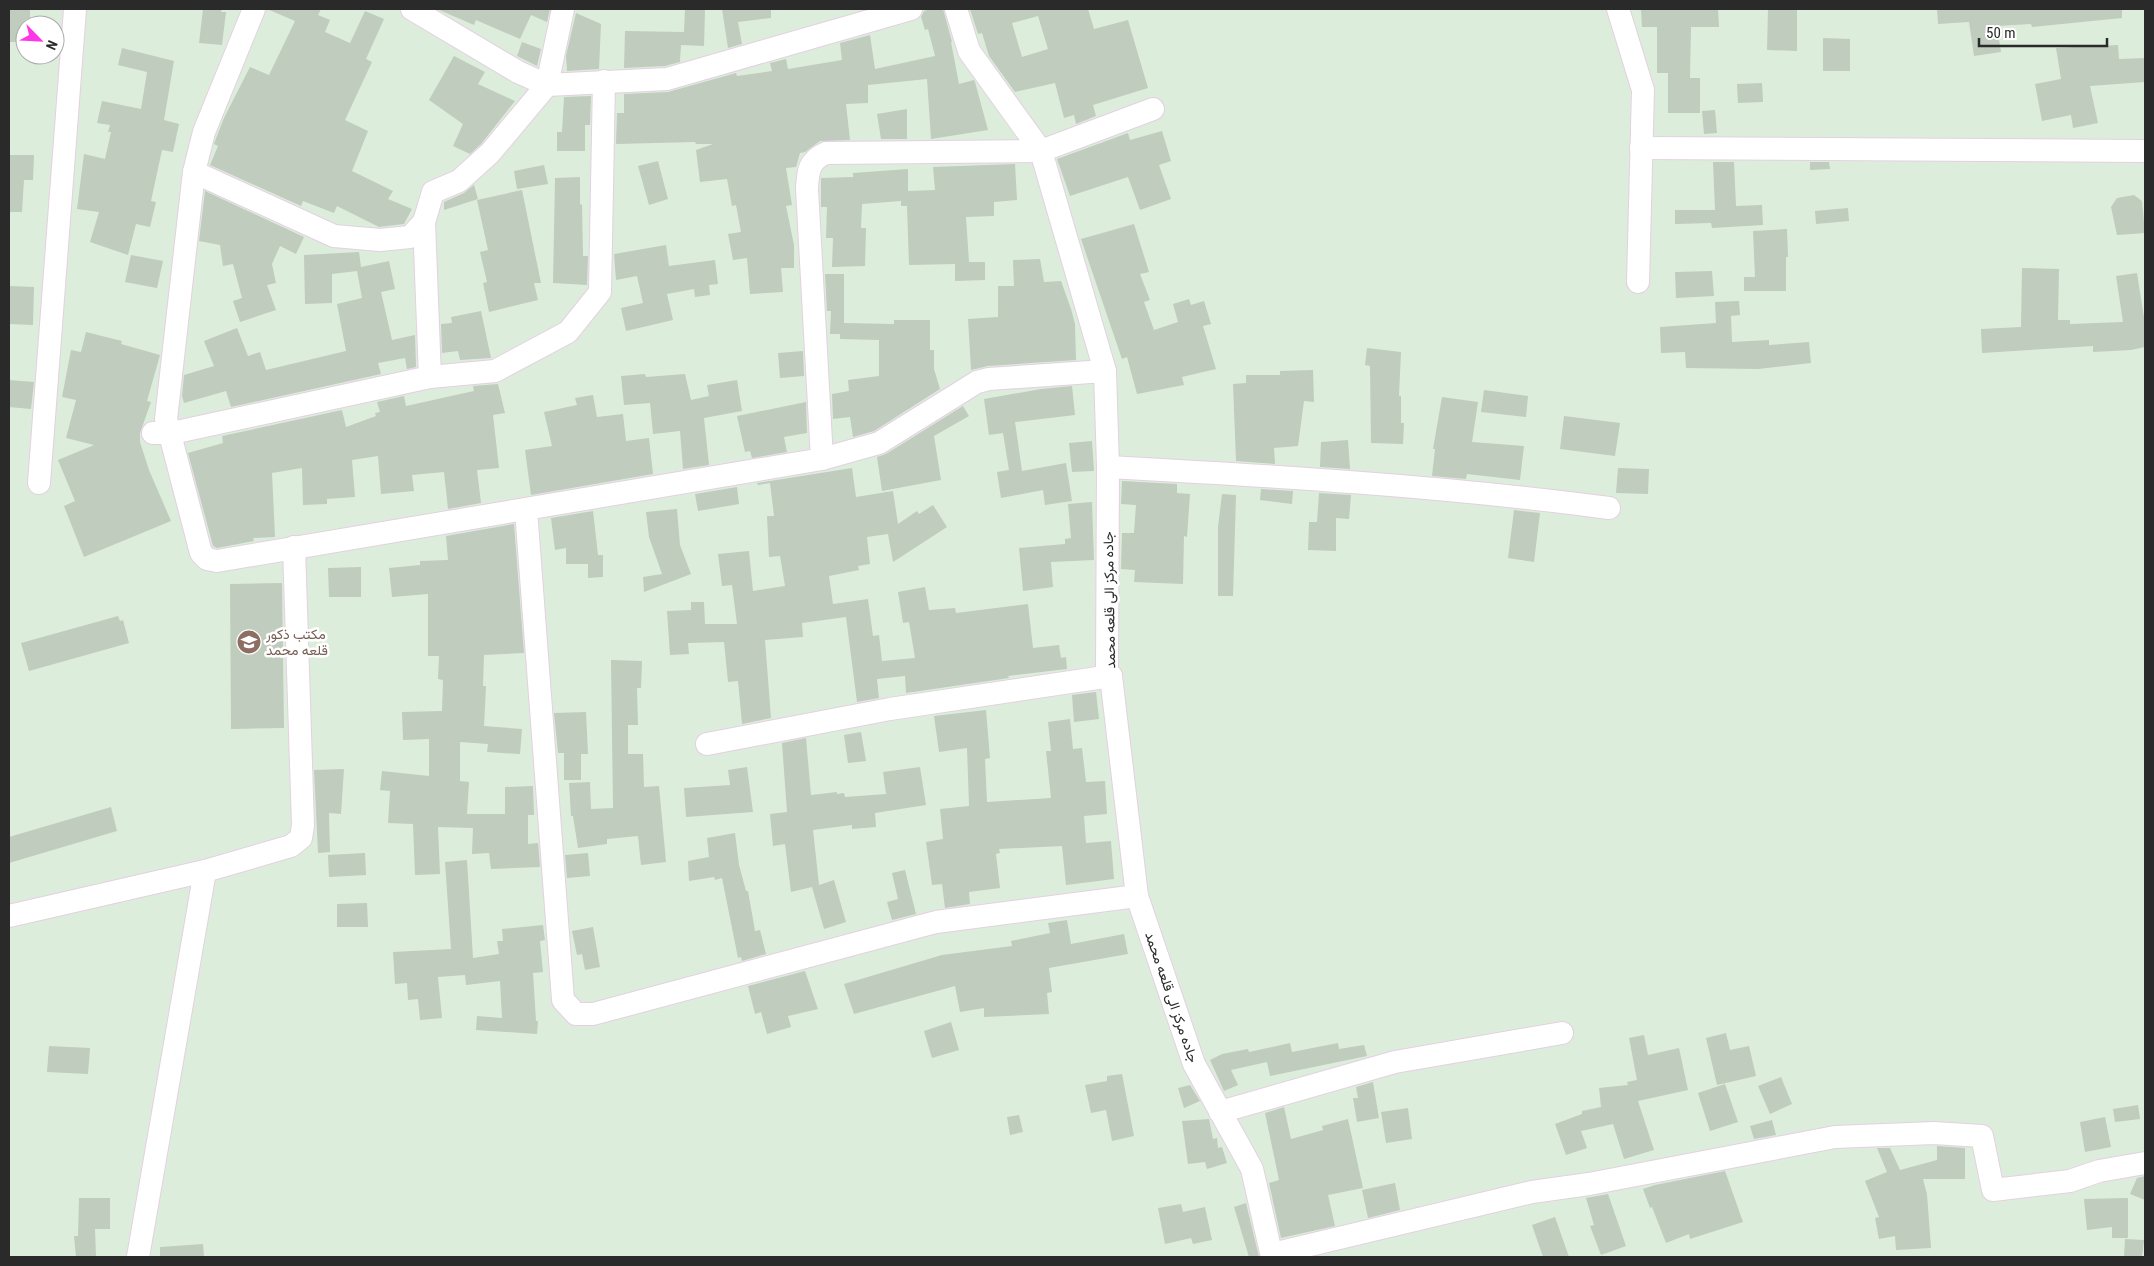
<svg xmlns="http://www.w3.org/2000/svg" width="2154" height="1266" viewBox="0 0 2154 1266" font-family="'Roboto Condensed',Vazirmatn,sans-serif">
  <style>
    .building { fill: #bfccbe; fill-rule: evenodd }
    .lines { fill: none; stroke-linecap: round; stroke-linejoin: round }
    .minor-casing { stroke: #e4d0e2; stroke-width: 24 }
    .minor { stroke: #fff; stroke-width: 22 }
    .labels { text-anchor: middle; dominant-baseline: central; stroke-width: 5; stroke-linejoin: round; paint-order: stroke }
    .street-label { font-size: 14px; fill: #2a2a2a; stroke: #fff }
    .education-label { font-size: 14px; fill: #785e54; stroke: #fff; text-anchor: start }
  </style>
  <rect width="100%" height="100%" fill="#ddeddb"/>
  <g class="building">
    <polygon points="9,9 30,9 30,25 25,25 25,42 9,42"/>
    <polygon points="203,9 222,9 221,12 226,12 222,45 199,43"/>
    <polygon points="267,9 321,9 318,15 330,20 325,32 350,43 365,11 384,19 366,59 372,62 345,120 368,131 352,171 393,191 388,199 412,209 404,224 379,227 337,206 334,213 303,201 301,206 210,165 218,146 214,144 215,141 224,118 250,67 269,75 295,21"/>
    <polygon points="437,9 550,9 547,22 531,15 520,39 476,20 474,25"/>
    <polygon points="685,9 705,9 704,46 681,45 680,62 665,66 624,68 625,31 684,32"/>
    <polygon points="722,9 771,9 771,18 738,22 742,44 728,48"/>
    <polygon points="931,9 943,9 952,42 951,42 959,84 974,80 975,82 988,130 931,139 927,79 868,85 868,103 846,104 850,140 820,141 805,152 800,153 796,167 786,168 792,205 786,206 794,245 794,268 781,268 783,292 750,294 747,258 733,260 728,234 741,232 736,205 732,206 727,179 700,182 696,150 713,144 696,144 695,142 616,144 617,113 624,113 624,94 668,92 736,73 737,76 772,71 770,63 786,59 788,69 842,60 840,43 870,35 875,69 935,56 928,29 925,30 921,17 924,11"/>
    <path d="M970 9H1088L1094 29 1128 20 1148 88 1093 105 1096 116 1076 124 1074 115 1064 118 1055 83 1015 92 989 56 982 33 978 34ZM1038 16 1048 49 1022 57 1012 23Z"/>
    <polygon points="1641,9 1718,9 1719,27 1691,27 1690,78 1700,78 1700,113 1668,113 1668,73 1657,73 1657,27 1642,27"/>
    <polygon points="1768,9 1797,9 1797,51 1767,50"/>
    <polygon points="1937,9 2122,9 2122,18 2032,27 2031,24 1997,26 2001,52 1974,56 1969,22 1938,24"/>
    <polygon points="576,13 601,24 599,69 567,71 566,56"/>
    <polygon points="1823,38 1850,39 1850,71 1823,71"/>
    <polygon points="522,42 541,49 537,66 517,56"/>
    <polygon points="2118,45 2119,59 2145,58 2145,82 2090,86 2098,123 2073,128 2071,115 2042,121 2035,84 2061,79 2056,48"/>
    <polygon points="122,48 174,61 164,120 179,124 173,152 162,150 151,201 156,202 150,227 136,224 128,255 90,242 99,212 77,209 84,154 105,159 111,132 108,132 110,125 97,123 102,101 141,109 147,72 118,65"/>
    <polygon points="454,56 485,72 478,84 515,101 481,144 470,154 453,146 463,124 429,100"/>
    <polygon points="1762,83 1763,102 1738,103 1737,84"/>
    <polygon points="591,96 590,125 585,125 585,151 557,151 557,132 562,132 564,97"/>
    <polygon points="907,109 907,139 881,139 877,114"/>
    <polygon points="1715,110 1717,133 1704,134 1702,111"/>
    <polygon points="1162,131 1171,161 1159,165 1171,199 1140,210 1128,177 1070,196 1057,159 1128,133 1130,140"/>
    <polygon points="9,155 34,155 33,180 24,180 22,212 9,212"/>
    <polygon points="658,161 668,199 649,205 638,166"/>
    <polygon points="1713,162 1734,162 1736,206 1762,205 1763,225 1712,228 1711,223 1675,224 1675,210 1715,210"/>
    <polygon points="1810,162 1829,162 1830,169 1810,170"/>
    <polygon points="1015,164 1017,200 994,202 994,216 966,217 969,262 985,262 985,280 955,281 955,264 909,265 907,206 901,206 901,201 862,204 861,228 866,228 865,266 832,267 833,238 826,238 827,207 821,207 821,178 853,177 853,173 908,169 908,191 935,190 933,167"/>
    <polygon points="544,165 548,184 517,189 514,171"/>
    <polygon points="580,177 580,204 582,205 583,256 588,256 587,285 553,283 555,178"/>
    <polygon points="474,185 478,199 444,210 444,202 464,193"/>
    <polygon points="522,190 541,283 534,283 538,300 489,312 483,283 487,282 480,252 488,250 477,200"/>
    <polygon points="205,191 304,237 296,254 280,246 272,264 276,283 267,285 276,310 240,322 233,301 242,298 233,264 223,266 220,245 199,241"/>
    <polygon points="2134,195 2142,201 2145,233 2117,235 2111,207 2117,198"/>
    <polygon points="1848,208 1849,221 1816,224 1815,211"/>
    <polygon points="1134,224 1149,272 1140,274 1150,300 1144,302 1154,330 1178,322 1173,304 1189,299 1191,305 1204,301 1211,324 1203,326 1216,369 1182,377 1184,385 1137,394 1127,357 1122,359 1081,239"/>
    <polygon points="1787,229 1788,257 1786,257 1786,291 1744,291 1744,277 1755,277 1753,231"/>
    <polygon points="666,245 669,266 715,260 718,284 709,285 710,295 695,297 694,289 667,294 673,320 626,331 621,308 643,303 637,276 616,280 614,254"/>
    <polygon points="359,252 361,267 389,261 395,289 381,292 392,340 415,335 416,367 407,369 405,358 378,363 381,374 231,407 226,391 184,403 182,396 184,375 214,366 204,341 237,328 248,356 260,352 266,370 346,351 337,304 362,298 357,271 332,274 332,303 305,304 304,255"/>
    <polygon points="131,255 163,261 157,288 125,282"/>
    <polygon points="1040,259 1044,282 1061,281 1071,309 1075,324 1076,360 988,366 971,370 968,319 998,317 998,286 1014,286 1013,260"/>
    <polygon points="2022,268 2059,269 2058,320 2070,320 2070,324 2123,322 2116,276 2137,273 2145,324 2145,347 2131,350 2093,352 2093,346 1982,353 1981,329 2021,327"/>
    <polygon points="1712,271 1714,296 1676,298 1675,272"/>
    <polygon points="825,274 844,274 844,323 894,324 894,320 930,320 930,350 934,350 934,369 940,389 874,431 853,437 850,417 833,419 832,394 849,391 848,380 879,376 879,340 840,339 840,334 830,334 831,311 827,311"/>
    <polygon points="9,286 34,287 33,325 9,324"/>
    <polygon points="1739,301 1740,315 1731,316 1732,342 1769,340 1769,345 1809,342 1811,363 1758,369 1686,368 1685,352 1661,353 1660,327 1716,323 1715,302"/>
    <polygon points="481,311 491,358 460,360 458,351 442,353 441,324 452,323 451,317"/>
    <polygon points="86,332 122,341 121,344 160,355 147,401 151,402 140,433 140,442 149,470 171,521 84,557 64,506 75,501 58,460 94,445 66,438 76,400 62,397 71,350 81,352"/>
    <polygon points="1367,348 1401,352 1399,396 1401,396 1401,423 1404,423 1403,444 1371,443 1370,366 1365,365"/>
    <polygon points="803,351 804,376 780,378 778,353"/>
    <polygon points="1313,370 1314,402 1304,401 1298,446 1274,448 1275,464 1236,461 1233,384 1246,383 1246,375 1280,375 1280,371"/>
    <polygon points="645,374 646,377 685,374 691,400 709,396 707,385 737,380 742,411 704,418 709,465 683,469 680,431 653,434 650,403 624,405 621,376"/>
    <polygon points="9,380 34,382 31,409 9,407"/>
    <polygon points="498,384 505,413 493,415 499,468 477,470 481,503 448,509 444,472 412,475 414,491 381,494 378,456 352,460 355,497 327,499 327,504 303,505 302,468 272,473 275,537 253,538 254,541 217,548 213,546 188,453 223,443 222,436 342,410 346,427 376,416 375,413 380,412 377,402 404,396 406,406 474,391 473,386"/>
    <polygon points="1072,386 1075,415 1015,422 1022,471 1066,463 1072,501 1045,505 1043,490 1001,498 997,472 1009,470 1003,433 989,435 984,399 1041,389"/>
    <polygon points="1484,390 1528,396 1526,417 1481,412"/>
    <polygon points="593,395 597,417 623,414 626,441 649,438 653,474 531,495 525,450 552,446 544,412 577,405 575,398"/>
    <polygon points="1442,397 1478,402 1472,442 1524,446 1520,480 1467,474 1466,479 1432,476 1435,449 1433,449"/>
    <polygon points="806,402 807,433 784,437 787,452 752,458 750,451 745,452 737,416"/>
    <polygon points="963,406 969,416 934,436 941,480 882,491 877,457 886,454"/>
    <polygon points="1564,416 1620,423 1615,456 1560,449"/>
    <polygon points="1348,440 1350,469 1320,467 1321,442"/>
    <polygon points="1092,441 1094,471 1072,472 1069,443"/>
    <polygon points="852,468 856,497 893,491 898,524 917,511 919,514 933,505 947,527 893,562 888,534 867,537 870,564 858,566 859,570 829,576 833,604 868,599 873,636 879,635 882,661 915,658 909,622 903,623 898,592 925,587 929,610 955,608 956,613 1028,604 1033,648 1059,645 1061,658 1066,657 1067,669 1008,676 1009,678 906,693 905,676 877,679 879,698 857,702 846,617 802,623 803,637 765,640 771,718 742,724 738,681 728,682 724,642 688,643 689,654 670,655 667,611 691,610 691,602 704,602 705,624 737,624 732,585 722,586 718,554 749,551 753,591 785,586 780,556 769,557 767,516 774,516 770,483 758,485 757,483"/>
    <polygon points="1618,468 1649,469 1648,494 1616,493"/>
    <polygon points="1122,481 1177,484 1177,493 1190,494 1187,537 1184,536 1183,584 1134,582 1135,570 1121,569 1122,533 1134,533 1136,505 1121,504"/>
    <polygon points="737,487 739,504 698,511 695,494"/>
    <polygon points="1261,489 1293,491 1292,504 1260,500"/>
    <polygon points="1319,493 1351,495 1349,519 1336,518 1336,551 1308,550 1309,522 1317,522"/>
    <polygon points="1222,494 1236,495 1233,596 1218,596 1218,527"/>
    <polygon points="1092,502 1094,560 1051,562 1053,587 1023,591 1019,548 1065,544 1065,539 1071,538 1068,504"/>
    <polygon points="677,509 680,545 691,574 644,592 643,577 662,574 649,537 646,512"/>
    <polygon points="1514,510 1540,513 1534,562 1508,558"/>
    <polygon points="593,511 598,555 603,555 603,577 588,578 588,564 566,564 566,548 555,550 551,518"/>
    <polygon points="514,524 524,653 484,655 483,686 486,686 484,726 522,729 520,754 487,752 488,744 460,742 460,781 469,782 467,814 505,814 505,787 533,786 534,815 528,815 528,844 538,843 540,867 491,869 489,853 472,854 473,828 438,827 440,874 415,875 413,824 388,823 390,791 380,790 382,771 429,776 429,739 403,740 402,712 442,711 443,680 438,679 439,656 428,656 428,594 392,597 389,568 420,565 420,561 448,560 446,536"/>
    <polygon points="361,567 361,597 329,597 328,568"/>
    <polygon points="282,583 284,728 231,729 230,584"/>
    <polygon points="118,616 120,621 123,620 129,643 29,671 21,643"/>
    <polygon points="611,660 642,661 641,688 637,688 638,725 628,725 628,754 643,754 644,787 659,786 666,862 641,865 638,836 607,839 607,844 578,848 573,816 571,816 569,783 590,782 591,809 613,808"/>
    <polygon points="1096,692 1099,719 1074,722 1072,695"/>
    <polygon points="986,710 990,758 985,759 987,802 1051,798 1046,751 1051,751 1048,722 1070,719 1073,749 1082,748 1086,782 1105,781 1107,814 1084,816 1086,843 1111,841 1114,879 1066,885 1062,846 999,849 1000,853 996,854 1000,888 969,892 970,904 945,908 942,884 932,885 926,842 943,839 940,809 969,806 967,748 939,752 934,716"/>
    <polygon points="586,712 588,754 581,754 581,780 564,780 564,753 558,753 554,713"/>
    <polygon points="861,732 866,761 848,763 844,735"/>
    <polygon points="806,738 811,795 837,792 837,794 844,793 845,797 886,794 883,772 920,767 926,805 875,813 876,827 852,829 852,825 813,830 819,885 834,880 846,922 824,929 812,887 791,892 785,844 773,846 770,814 787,812 782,743"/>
    <polygon points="747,767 753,812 686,817 684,788 730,785 728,770"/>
    <polygon points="344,769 341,814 329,813 330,852 318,853 314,770"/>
    <polygon points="111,807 117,831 9,863 9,837"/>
    <polygon points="735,833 739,865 746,891 748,891 755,931 760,930 766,954 742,961 741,957 738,958 722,878 715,880 714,877 689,881 688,861 709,857 707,838"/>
    <polygon points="365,853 366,875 329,877 328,855"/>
    <polygon points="588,853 590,876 567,878 565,855"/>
    <polygon points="467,860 473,958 499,954 497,941 503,941 502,929 543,925 545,940 540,941 543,972 533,973 536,1021 538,1021 537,1034 476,1030 477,1016 502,1018 500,981 466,985 465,975 438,977 442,1018 420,1020 418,999 408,1000 407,983 395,984 393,952 451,949 445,862"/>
    <polygon points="905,870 916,914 892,920 887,902 898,899 892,873"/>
    <polygon points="367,903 368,927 337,927 337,904"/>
    <polygon points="1067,920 1071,944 1124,934 1128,954 1049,968 1052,992 1047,993 1049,1014 984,1017 984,1008 960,1012 955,986 854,1014 844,984 942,955 1012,946 1011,941 1050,933 1048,923"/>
    <polygon points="593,927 600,967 585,970 582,954 577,955 572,931"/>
    <polygon points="805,971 818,1009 788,1016 791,1027 767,1034 761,1012 755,1014 748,986"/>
    <polygon points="951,1022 959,1050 932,1058 924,1031"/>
    <polygon points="1726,1033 1730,1050 1749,1046 1756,1076 1717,1085 1706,1038"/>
    <polygon points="1644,1035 1648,1055 1679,1048 1688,1090 1638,1101 1654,1150 1624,1159 1613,1124 1581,1131 1587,1148 1566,1155 1555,1124 1582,1114 1582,1111 1601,1107 1599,1088 1628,1085 1627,1082 1637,1080 1629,1038"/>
    <polygon points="1290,1043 1292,1052 1338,1043 1339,1049 1364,1045 1367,1056 1270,1076 1267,1062 1231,1070 1238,1085 1224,1091 1210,1060 1222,1054 1248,1049 1249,1052"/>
    <polygon points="49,1046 90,1048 88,1074 47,1072"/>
    <polygon points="1122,1074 1134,1136 1112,1141 1106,1110 1091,1113 1085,1085 1107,1081 1107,1076"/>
    <polygon points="1781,1077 1792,1104 1770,1114 1758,1086"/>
    <polygon points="1373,1082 1379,1118 1357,1122 1353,1098 1358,1098 1356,1087"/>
    <polygon points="1725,1084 1738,1122 1710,1131 1698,1093"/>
    <polygon points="1190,1085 1200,1101 1184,1108 1178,1088"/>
    <polygon points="2138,1105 2140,1119 2115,1122 2113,1109"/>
    <polygon points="1284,1107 1291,1139 1323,1130 1322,1126 1348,1119 1363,1188 1328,1195 1335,1226 1281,1238 1269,1183 1279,1180 1265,1113"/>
    <polygon points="1408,1108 1412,1139 1386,1143 1381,1112"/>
    <polygon points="1019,1115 1023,1132 1010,1135 1007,1117"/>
    <polygon points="2105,1117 2111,1147 2085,1152 2080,1122"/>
    <polygon points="1209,1119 1213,1139 1217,1138 1218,1148 1222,1147 1227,1163 1207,1169 1205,1162 1188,1164 1182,1121"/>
    <polygon points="1772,1120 1776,1135 1754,1139 1750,1126"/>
    <polygon points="1937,1146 1965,1148 1965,1179 1923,1179 1927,1194 1931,1248 1896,1250 1895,1236 1879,1239 1875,1218 1879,1217 1865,1181 1887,1172 1877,1148 1890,1148 1900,1170 1937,1160"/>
    <polygon points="1725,1171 1743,1222 1690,1239 1689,1234 1666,1243 1652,1207 1650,1208 1643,1189 1655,1185"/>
    <polygon points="2145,1176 2145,1200 2130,1194 2137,1178"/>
    <polygon points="1395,1183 1400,1210 1368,1218 1362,1190"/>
    <polygon points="1608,1194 1626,1246 1601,1255 1590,1226 1594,1225 1586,1198"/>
    <polygon points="79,1198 110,1198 110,1229 95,1229 96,1257 76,1257 74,1236 78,1236"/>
    <polygon points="2128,1198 2128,1238 2112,1238 2112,1227 2087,1230 2084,1199"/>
    <polygon points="1246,1203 1259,1257 1249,1257 1234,1207"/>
    <polygon points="1181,1204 1183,1212 1205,1207 1212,1240 1193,1244 1191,1238 1165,1244 1158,1208"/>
    <polygon points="1555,1217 1569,1257 1543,1257 1532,1225"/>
    <polygon points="2125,1239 2144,1240 2142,1257 2124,1257"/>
    <polygon points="203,1244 204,1257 160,1257 160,1247"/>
  </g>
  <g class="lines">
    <defs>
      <g id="minor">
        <polyline points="254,9 204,132 194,172 166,419 201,553 207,559 217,561 822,459 879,443 977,382 989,379 1105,371"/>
        <polyline points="412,9 518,72 547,85 667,79 911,9"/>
        <polyline points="956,9 969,51 1041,151 1105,371 1108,467 1107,673 1111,676 1137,896 1194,1064 1252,1169 1272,1257"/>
        <polyline points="1618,9 1643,90 1638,282"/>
        <polyline points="1641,148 2145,151"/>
        <polyline points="194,172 334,236 380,240 410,237 424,222 433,192 459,181 490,153 547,85 563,9"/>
        <polyline points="424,222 430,377"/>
        <polyline points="153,433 172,433 430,377 495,371 568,332 600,292 604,81"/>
        <path d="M822 459 807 189C808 172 808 161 826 153L1041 151 1153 109"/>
        <path d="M1108 467C1275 476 1443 486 1609 508"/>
        <polyline points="39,483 75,9"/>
        <polyline points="526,510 563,1000 576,1014 593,1014 936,922 1137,896"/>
        <polyline points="707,744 890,709 1111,676"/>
        <polyline points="9,916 205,871 291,846 301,838 303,825 294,547"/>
        <polyline points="1220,1112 1395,1062 1562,1033"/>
        <polyline points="1272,1254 1532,1192 1589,1184 1835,1137 1934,1133 1982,1136 1993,1190 2070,1181 2099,1171 2145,1163"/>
        <polyline points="138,1257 205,871"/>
      </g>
    </defs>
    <use href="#minor" class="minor-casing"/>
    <use href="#minor" class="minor"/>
  </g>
  <defs>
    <symbol id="school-disc" viewBox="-11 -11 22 22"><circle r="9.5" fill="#8d6e63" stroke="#fff"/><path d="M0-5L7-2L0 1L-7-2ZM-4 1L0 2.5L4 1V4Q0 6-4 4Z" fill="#fff"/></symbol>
  </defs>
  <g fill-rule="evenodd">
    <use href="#school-disc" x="235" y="628" width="28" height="28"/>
  </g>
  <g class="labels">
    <g class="street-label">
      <text transform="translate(1109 600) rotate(-91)">جاده مرکز الی قلعه محمد</text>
      <text transform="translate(1172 997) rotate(71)">جاده مرکز الی قلعه محمد</text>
    </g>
    <g class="education-label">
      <text x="266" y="634">مکتب ذکور<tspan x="266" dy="16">قلعه محمد</tspan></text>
    </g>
  </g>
  <rect width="2154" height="1266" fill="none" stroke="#2a2a2a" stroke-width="20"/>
  <g transform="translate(40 40) rotate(114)"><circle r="24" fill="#ffffff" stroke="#aaaaaa"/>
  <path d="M0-4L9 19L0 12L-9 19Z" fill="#ff36e7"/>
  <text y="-8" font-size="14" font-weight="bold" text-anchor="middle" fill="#2a2a2a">N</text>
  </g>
  <path d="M1979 38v8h128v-8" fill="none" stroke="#2a2a2a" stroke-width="2.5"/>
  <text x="1986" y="38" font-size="15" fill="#2a2a2a" stroke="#ffffff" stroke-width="4" paint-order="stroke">50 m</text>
</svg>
